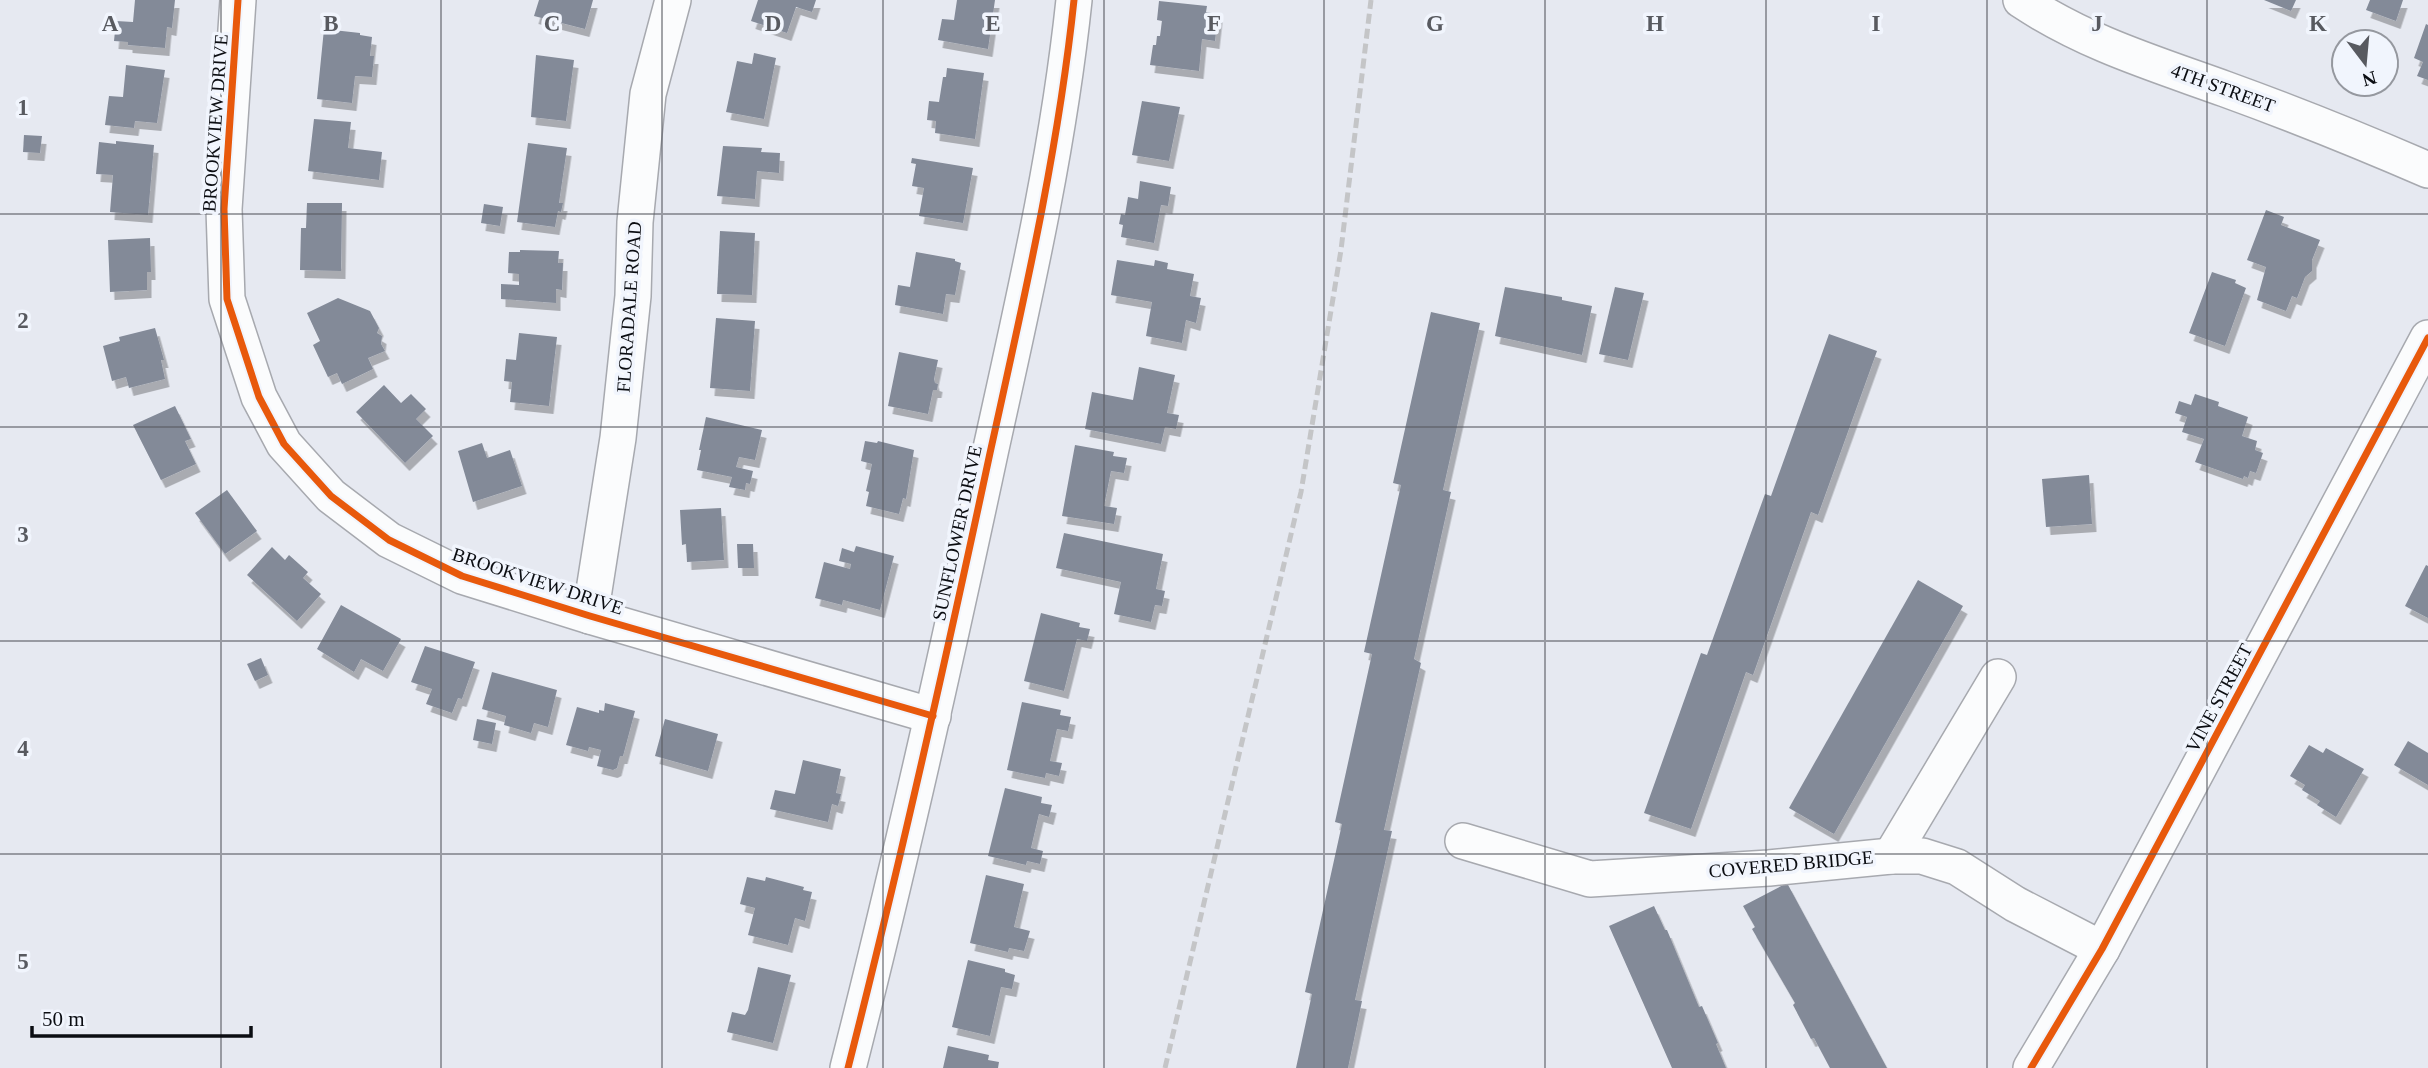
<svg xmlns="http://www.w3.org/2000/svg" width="2428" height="1068" viewBox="0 0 2428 1068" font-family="Georgia,serif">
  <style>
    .building { fill: #838a98; filter: url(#shadow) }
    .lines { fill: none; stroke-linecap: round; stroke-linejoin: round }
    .minor-casing { stroke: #a7a9af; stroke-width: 38 }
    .minor { stroke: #fbfcfd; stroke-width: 35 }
    .rail { stroke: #c4c5c7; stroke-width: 5; stroke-dasharray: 10 5; stroke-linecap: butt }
    .cycleway-casing { stroke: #f1f5fd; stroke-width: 11 }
    .cycleway { stroke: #e8590c; stroke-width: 7 }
    .grid { fill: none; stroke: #585a60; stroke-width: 2; stroke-opacity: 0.55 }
    .labels { text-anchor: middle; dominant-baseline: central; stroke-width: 7; stroke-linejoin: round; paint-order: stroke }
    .street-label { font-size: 19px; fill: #0b0d12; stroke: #f1f5fd }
    .grid-label { font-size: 23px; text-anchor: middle; font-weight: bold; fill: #585a60; stroke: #f1f5fd; stroke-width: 7; stroke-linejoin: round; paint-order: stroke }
  </style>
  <defs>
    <filter id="shadow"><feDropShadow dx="4.5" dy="8" stdDeviation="0" flood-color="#0004"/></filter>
  </defs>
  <rect width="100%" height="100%" fill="#e6e9f1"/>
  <g class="building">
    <polygon points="135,0 175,0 172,28 167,27 165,48 128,45 128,42 114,41 116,21 133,22"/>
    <polygon points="539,0 593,0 585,29 534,16"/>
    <polygon points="758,0 816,0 812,12 796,7 787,33 751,21"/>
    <polygon points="957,0 995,0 988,49 938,40 942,19 954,20"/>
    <polygon points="2264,0 2296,0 2291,11"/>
    <polygon points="2370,0 2403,0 2396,21 2366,10"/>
    <polygon points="1159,1 1207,6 1206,12 1218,14 1215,41 1202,39 1199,71 1150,65 1153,45 1156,45 1157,36 1160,36 1162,21 1157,20"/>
    <polygon points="2426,24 2428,25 2428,80 2417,76 2423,62 2414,58"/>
    <polygon points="324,29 360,33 360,35 372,37 370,56 374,56 372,77 355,76 352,103 317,99"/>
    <polygon points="754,53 776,58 764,119 726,112 737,61 752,64"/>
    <polygon points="536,55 574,60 566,121 531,117"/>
    <polygon points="126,65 165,70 157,123 135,121 134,128 105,125 109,96 123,97"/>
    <polygon points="947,68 984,73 975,139 935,133 936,121 927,120 929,101 939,102 943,77 946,77"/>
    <polygon points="1142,101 1180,107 1169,161 1132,155"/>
    <polygon points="314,119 351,122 348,148 382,152 379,180 308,171"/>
    <polygon points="24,135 42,136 40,153 23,152"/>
    <polygon points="116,141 154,145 148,215 110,212 113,175 96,174 99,142 116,144"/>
    <polygon points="528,143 567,148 559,203 563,203 561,212 558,211 555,227 517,222"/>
    <polygon points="723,146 762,148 761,152 780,153 779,173 757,171 755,199 717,196"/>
    <polygon points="912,158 973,168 963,223 919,216 924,188 912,186 916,164 911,163"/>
    <polygon points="1140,181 1171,187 1168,206 1161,205 1154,243 1121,237 1123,225 1119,224 1121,214 1125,215 1128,197 1138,199"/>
    <polygon points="307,203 342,203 341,271 300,270 301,228 306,228"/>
    <polygon points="484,204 503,207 500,226 481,223"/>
    <polygon points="2266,210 2284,217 2281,225 2320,240 2312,260 2312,271 2305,277 2297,298 2292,296 2286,311 2257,300 2266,267 2247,260"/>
    <polygon points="720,231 755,233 752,295 717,294"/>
    <polygon points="150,238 151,272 147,272 147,290 110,292 108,240"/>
    <polygon points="520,250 559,251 558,263 563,263 562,290 556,289 556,303 501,299 501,284 519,285 519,274 508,273 509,252 520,252"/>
    <polygon points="916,252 955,259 955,261 961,263 955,295 946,294 943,314 895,305 898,285 910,287"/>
    <polygon points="1117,260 1154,266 1155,260 1168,263 1167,269 1194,274 1190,296 1201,298 1196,323 1186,320 1182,343 1146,336 1152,302 1111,295"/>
    <polygon points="2212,272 2236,280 2235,283 2246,288 2225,346 2189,333"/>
    <polygon points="1505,287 1562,297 1562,300 1592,306 1582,355 1495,336"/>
    <polygon points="1615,287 1644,293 1628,360 1599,354"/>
    <polygon points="338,298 370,311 379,328 377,333 382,336 381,344 385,351 368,358 373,369 342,384 337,373 328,377 313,345 320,341 307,313"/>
    <polygon points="1431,312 1480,323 1443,490 1451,492 1414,659 1421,663 1384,830 1392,831 1355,1000 1362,1001 1348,1068 1296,1068 1312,994 1305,992 1342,824 1335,822 1372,654 1364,652 1401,485 1393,483"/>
    <polygon points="716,318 755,321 750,391 710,388"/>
    <polygon points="155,328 164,360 161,360 165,379 129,388 126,377 112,381 103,346 120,341 119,337"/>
    <polygon points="519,333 557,337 549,406 510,402 512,382 504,381 506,359 516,360"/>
    <polygon points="1829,334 1877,351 1818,515 1811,512 1753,675 1746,672 1691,829 1644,813 1701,653 1707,655 1765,494 1771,496"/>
    <polygon points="899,352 938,360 934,379 935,383 938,384 937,390 933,390 928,414 888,406"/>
    <polygon points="1139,367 1175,375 1167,413 1179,415 1176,429 1165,427 1161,444 1085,429 1092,392 1133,400"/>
    <polygon points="384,385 401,403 411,394 426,409 416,419 433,436 405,463 356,412"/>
    <polygon points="2195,394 2219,402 2218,406 2248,417 2242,436 2257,441 2255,450 2263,453 2256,473 2250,471 2248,478 2244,476 2243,479 2195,462 2204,439 2182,432 2187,417 2175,413 2179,401 2191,405"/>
    <polygon points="175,406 191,439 185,441 196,464 161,480 133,425"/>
    <polygon points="706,417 762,430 755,460 739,457 736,467 753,471 750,484 746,483 745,490 729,487 732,477 697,470 701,450 699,450"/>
    <polygon points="865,441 877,443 878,441 914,450 906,499 903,498 899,514 866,506 869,492 866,491 872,464 861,461"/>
    <polygon points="482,443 487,458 510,450 522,486 473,502 458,451"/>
    <polygon points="1075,445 1114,452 1113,456 1127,458 1124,473 1111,471 1104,506 1117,508 1114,524 1062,516"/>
    <polygon points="2089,475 2092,524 2046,527 2042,479"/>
    <polygon points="227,490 257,531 225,554 195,513"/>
    <polygon points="721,508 724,560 687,562 686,544 682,545 680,510"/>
    <polygon points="1064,533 1163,554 1156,589 1165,591 1162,606 1155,605 1151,622 1114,614 1121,582 1056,568"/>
    <polygon points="737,544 753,544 754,568 738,568"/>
    <polygon points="856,546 894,556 880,610 843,600 842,605 815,598 824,562 850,569 851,564 839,561 842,548 854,552"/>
    <polygon points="272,547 285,560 289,555 308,572 303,578 321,594 297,621 247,575"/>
    <polygon points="2426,565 2428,566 2428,618 2405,606"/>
    <polygon points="1918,580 1963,606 1834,834 1789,808"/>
    <polygon points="341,605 401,639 383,671 361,659 354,672 317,649"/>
    <polygon points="1041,613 1080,623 1079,627 1090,629 1087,641 1077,639 1064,691 1024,681"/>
    <polygon points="425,646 475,662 462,699 458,698 452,713 426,704 432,689 411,682"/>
    <polygon points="261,658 268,675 255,681 247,664"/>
    <polygon points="492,672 557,690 548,727 534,723 531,733 504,725 506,716 482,709"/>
    <polygon points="1022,702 1061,710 1060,715 1071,717 1068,731 1057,729 1050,761 1062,763 1059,776 1046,773 1045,778 1007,770"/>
    <polygon points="605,703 635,711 623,756 620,756 617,768 613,770 597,766 601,750 589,747 588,751 566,745 577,707 599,713 599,710 604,711"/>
    <polygon points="477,719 496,723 492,744 473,740"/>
    <polygon points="665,719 718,734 708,771 655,756"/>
    <polygon points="2408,741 2428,753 2428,785 2394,765"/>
    <polygon points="2309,745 2323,753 2326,748 2364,769 2336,817 2317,805 2320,801 2302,790 2305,785 2290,776"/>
    <polygon points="803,760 841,769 836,793 841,794 838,806 832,804 828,822 770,809 775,790 795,794"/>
    <polygon points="1005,788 1042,797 1041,803 1052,805 1049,817 1039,814 1031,848 1043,851 1040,864 1027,861 1026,865 988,856"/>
    <polygon points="986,875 1024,884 1014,927 1030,931 1024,951 1009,948 1008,952 970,943"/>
    <polygon points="747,877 765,881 766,877 804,887 803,890 812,892 805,921 795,918 788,945 748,935 755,908 740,904"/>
    <polygon points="1787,883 1887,1068 1830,1068 1814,1038 1811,1039 1793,1005 1795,1003 1752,929 1755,927 1743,906"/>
    <polygon points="1654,906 1665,930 1667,930 1699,1007 1702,1006 1718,1043 1716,1044 1726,1068 1672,1068 1609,926"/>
    <polygon points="968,960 1005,969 1005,972 1015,975 1012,989 1001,987 990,1036 952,1027"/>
    <polygon points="758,967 791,975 773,1043 727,1032 732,1012 745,1015 748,1010"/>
    <polygon points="948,1046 989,1055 988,1060 999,1062 998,1068 943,1068"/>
  </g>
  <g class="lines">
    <defs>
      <g id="minor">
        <polyline points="238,0 224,209 227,299 259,397 284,444 331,496 389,540 462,576 590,616 933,716"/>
        <path d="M2021 0C2086 43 2153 63 2225 89 2294 114 2361 141 2428 170"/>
        <polyline points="590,616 618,438 633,296 635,222 648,94 673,0"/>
        <polyline points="1463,841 1590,879 1769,868 1891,856 1922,856 1957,867 2015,904 2102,949"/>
        <polyline points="1891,856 1998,677"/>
        <path d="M848 1068C900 864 946 659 990 453 1023 303 1058 153 1074 0"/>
        <polyline points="2031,1068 2102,949 2428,338"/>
      </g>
    </defs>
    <use href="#minor" class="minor-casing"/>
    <use href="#minor" class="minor"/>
    <polyline class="rail" points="1165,1068 1301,492 1341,250 1371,0"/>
    <defs>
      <g id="cycleway">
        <polyline points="238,0 224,209 227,299 259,397 284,444 331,496 389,540 462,576 590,616 933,716"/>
        <path d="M848 1068C900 864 946 659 990 453 1023 303 1058 153 1074 0"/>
        <polyline points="2031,1068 2102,949 2428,338"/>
      </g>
    </defs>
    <use href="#cycleway" class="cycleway-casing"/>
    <use href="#cycleway" class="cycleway"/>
  </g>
  <path class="grid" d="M221 0V1068M441 0V1068M662 0V1068M883 0V1068M1104 0V1068M1324 0V1068M1545 0V1068M1766 0V1068M1987 0V1068M2207 0V1068M0 214H2428M0 427H2428M0 641H2428M0 854H2428"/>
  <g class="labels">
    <g class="street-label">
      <text transform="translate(2223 88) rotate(20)">4TH STREET</text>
      <text transform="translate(215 123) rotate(-86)">BROOKVIEW DRIVE</text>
      <text transform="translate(629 307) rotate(-86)">FLORADALE ROAD</text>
      <text transform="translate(957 533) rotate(-78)">SUNFLOWER DRIVE</text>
      <text transform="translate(538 581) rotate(18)">BROOKVIEW DRIVE</text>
      <text transform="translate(2219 698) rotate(-62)">VINE STREET</text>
      <text transform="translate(1791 864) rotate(-5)">COVERED BRIDGE</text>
    </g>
  </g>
  <g class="grid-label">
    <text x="110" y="31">A</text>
    <text x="331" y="31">B</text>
    <text x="552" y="31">C</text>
    <text x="773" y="31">D</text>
    <text x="993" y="31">E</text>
    <text x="1214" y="31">F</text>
    <text x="1435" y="31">G</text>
    <text x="1655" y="31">H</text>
    <text x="1876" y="31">I</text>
    <text x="2097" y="31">J</text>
    <text x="2318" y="31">K</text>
    <text x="23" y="115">1</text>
    <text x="23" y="328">2</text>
    <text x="23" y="542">3</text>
    <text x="23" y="756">4</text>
    <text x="23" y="969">5</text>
  </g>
  <g transform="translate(2365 63) rotate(164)"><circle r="33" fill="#f1f5fd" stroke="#95989f" stroke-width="2"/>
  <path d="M0-5L12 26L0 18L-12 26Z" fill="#585a60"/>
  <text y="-10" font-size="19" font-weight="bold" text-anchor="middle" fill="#0b0d12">N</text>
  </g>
  <path d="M32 1026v10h219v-10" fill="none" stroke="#0b0d12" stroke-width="3.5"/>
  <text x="42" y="1026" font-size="21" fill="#0b0d12" stroke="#f1f5fd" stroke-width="5" paint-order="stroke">50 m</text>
</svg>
